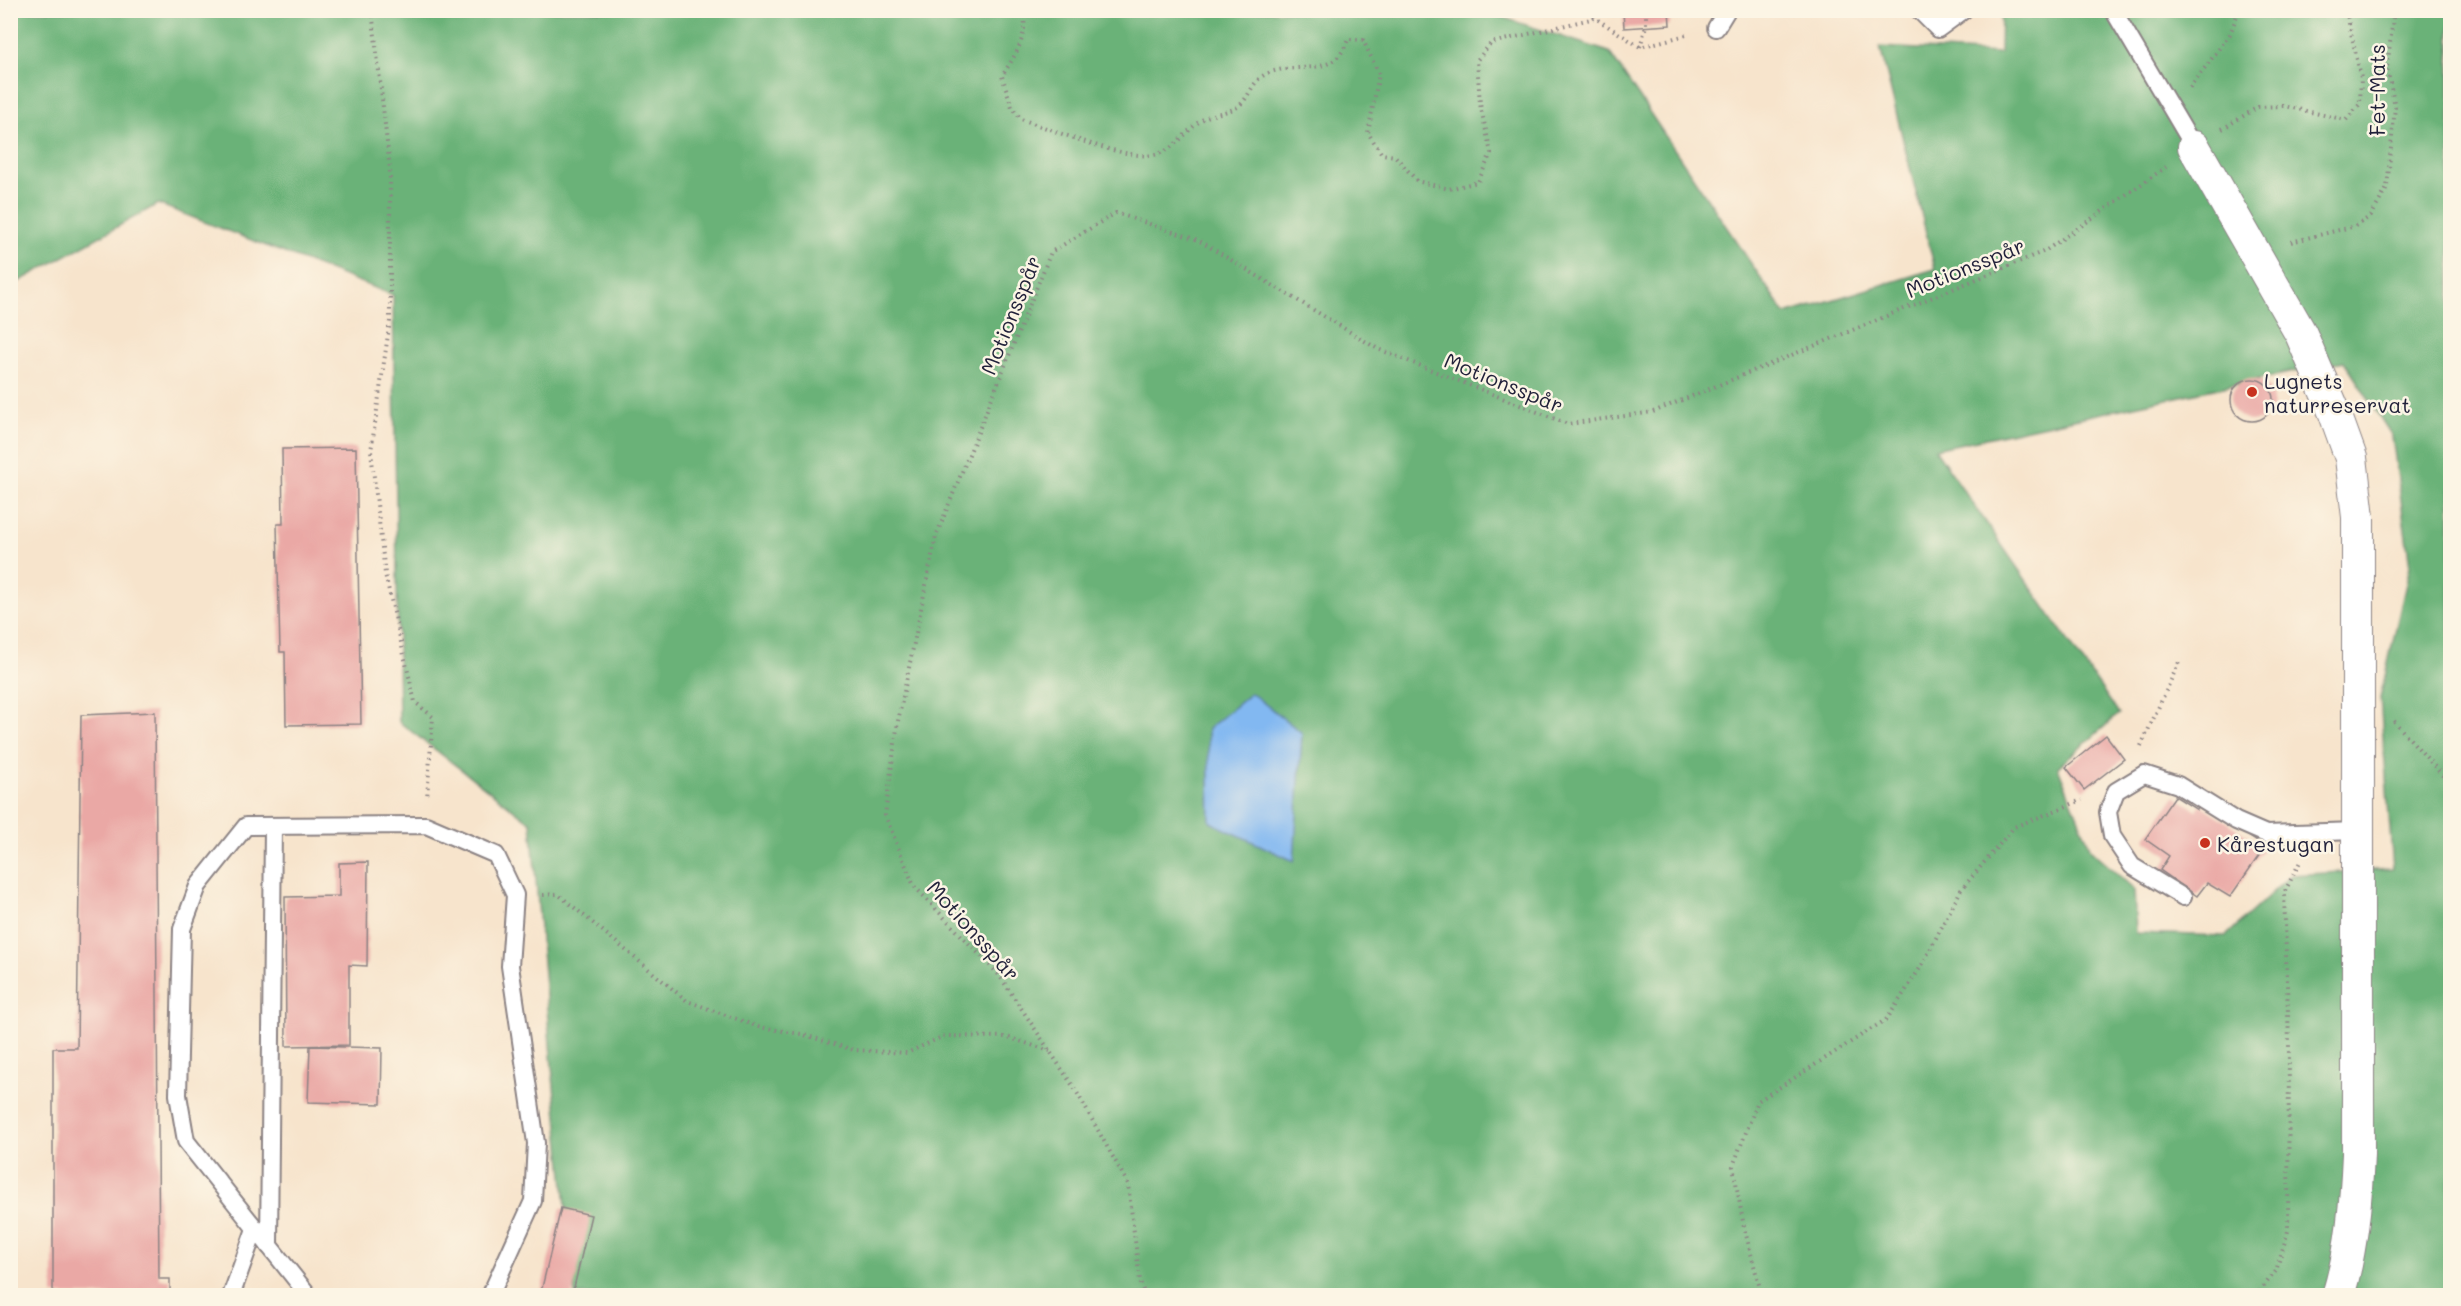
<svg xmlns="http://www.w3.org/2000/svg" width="2461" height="1306" viewBox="0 0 2461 1306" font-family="Mali,sans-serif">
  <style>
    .forest { fill: #6bb278; stroke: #466a5a; stroke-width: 1.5; fill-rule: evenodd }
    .water { fill: #82b8f1; stroke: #526d96; stroke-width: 1.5 }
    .building { fill: #eaa8a5 }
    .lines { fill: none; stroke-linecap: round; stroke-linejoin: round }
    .lane-casing { stroke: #8c8384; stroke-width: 20 }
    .street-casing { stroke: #8c8384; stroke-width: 34 }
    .path { stroke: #8c8384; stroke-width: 4; stroke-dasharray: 1.5 4.5; stroke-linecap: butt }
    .lane { stroke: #fff; stroke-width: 16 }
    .street { stroke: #fff; stroke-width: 32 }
    .poi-dot { fill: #c8321e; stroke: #fcf5e5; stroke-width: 2 }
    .labels { text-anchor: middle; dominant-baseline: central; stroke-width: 5; stroke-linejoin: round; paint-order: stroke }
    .street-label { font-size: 21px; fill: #22223b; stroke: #fcf5e5 }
    .poi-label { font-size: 21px; fill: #22223b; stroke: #fcf5e5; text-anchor: start }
  </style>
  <rect width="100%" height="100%" fill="#fcf5e5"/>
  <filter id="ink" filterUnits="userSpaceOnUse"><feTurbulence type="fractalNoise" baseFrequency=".0167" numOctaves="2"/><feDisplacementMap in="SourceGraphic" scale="12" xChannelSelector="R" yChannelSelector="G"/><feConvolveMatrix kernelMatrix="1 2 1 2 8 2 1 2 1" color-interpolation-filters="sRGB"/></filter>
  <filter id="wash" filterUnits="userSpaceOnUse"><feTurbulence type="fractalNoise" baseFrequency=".008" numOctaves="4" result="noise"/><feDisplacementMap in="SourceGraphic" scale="24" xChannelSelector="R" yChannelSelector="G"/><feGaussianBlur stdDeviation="1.35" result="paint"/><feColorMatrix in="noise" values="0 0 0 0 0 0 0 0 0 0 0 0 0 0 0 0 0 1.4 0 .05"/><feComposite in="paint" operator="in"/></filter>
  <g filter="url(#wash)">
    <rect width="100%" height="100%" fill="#f7e4cc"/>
    <path class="forest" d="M11 11H1483L1609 52 1785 314 1935 269 1880 47 2000 53 2001 11H2450V1295H575L552 1067 531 823 399 722 393 295 158 204 11 286ZM2344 361 2392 436 2410 566 2380 698 2393 869 2291 875 2226 936 2136 933 2134 889 2091 850 2058 767 2119 714 1935 449Z"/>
    <polygon class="water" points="1251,693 1302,733 1294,861 1210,822 1208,729"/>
    <g id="blocks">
      <g class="building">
        <polygon points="1623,10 1669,10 1670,25 1624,28"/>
        <circle cx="2252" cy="400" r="21"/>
        <polygon points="356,448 361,724 286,725 285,652 280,652 277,524 283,524 282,449"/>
        <polygon points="155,712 159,1279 170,1279 170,1296 53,1295 53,1048 77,1048 81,715"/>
        <polygon points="2106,735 2124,759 2084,790 2066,767"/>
        <polygon points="2175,796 2197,810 2200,804 2265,847 2230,897 2207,883 2197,896 2160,870 2169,856 2145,839"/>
        <polygon points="368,862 367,966 349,965 349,1045 286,1046 285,897 339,896 339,863"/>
        <polygon points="310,1046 382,1048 381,1104 308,1102"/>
        <polygon points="561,1208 591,1215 572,1296 540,1296"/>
      </g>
    </g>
  </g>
  <g filter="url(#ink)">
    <use href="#blocks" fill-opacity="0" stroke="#8c8384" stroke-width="1.5"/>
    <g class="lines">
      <defs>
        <g id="lane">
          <polyline points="1919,10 1938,29 1964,10"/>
          <polyline points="2113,10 2194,147"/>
          <polyline points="1716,28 1727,10"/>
          <polyline points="2183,897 2132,866 2112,836 2108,812 2116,791 2144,774 2178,785 2236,821 2266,834 2357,831"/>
          <polyline points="269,1246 273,826"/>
          <polyline points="231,1296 255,1229"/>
          <polyline points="309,1296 186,1141 178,1095 182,929 198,886 246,826 426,825 496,855 515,895 510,966 536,1143 533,1201 490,1296"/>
        </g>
        <path id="street" d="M2194 147 2301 334 2334 411 2351 458 2358 517V1154C2356 1201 2352 1250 2338 1296"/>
      </defs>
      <use href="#lane" class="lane-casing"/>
      <use href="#street" class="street-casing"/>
      <g class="path">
        <polyline points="372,10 390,169 390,321 371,451 385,574 415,702 433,717 427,798"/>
        <path d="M1023 10C1029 35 1015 56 1002 76L1012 107 1021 119C1051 129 1131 163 1158 154 1179 147 1188 127 1205 118 1215 113 1232 112 1240 105 1250 96 1252 81 1266 74 1296 60 1335 81 1348 39L1363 40 1379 74 1368 133 1382 154 1395 156 1417 181 1449 189 1478 182 1491 153 1480 104 1477 60 1491 43 1595 18"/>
        <polyline points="1592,10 1595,18 1640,47 1690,34"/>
        <polyline points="2434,10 2450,18"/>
        <polyline points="1640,47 1646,26 1646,10"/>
        <polyline points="2190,88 2230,34 2239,10"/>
        <polyline points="2222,129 2258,107 2284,106 2346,120 2360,104 2361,78 2346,10"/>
        <polyline points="2291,242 2355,226 2371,216 2387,188 2395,107 2387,68 2394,10"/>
        <polyline points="2394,721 2450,784"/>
        <polyline points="2141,746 2180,660"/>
        <polyline points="543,895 558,894 687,1001 759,1027 801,1034 854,1050 907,1053 944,1036 1007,1037 1050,1051"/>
        <polyline points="1145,1296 1140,1281 1128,1184 1075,1089 999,975 914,886 885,815 898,721 936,536 1051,252 1116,213 1198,240 1378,349 1568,424 1653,412 2045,251 2166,167"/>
        <polyline points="1762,1296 1744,1227 1733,1166 1758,1101 1887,1019 1922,965 1961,890 2014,827 2082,800"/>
        <polyline points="2256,1296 2276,1271 2288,1231 2289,1043 2284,893 2301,860"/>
      </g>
      <use href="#lane" class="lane"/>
      <use href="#street" class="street"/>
    </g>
  </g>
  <g class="poi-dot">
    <circle cx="2252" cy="392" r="6"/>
    <circle cx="2205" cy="843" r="6"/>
  </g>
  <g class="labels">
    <g class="street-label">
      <text transform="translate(2376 90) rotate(-90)">Fet-Mats</text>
      <text transform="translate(1965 267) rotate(-22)">Motionsspår</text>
      <text transform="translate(1010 315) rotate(-68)">Motionsspår</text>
      <text transform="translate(1504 382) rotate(22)">Motionsspår</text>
      <text transform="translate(974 930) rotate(48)">Motionsspår</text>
    </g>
    <g class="poi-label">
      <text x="2264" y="380">Lugnets<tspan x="2264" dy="24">naturreservat</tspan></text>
      <text x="2217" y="843">Kårestugan</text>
    </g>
  </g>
  <rect width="2461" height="1306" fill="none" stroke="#fcf5e5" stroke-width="36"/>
</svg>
